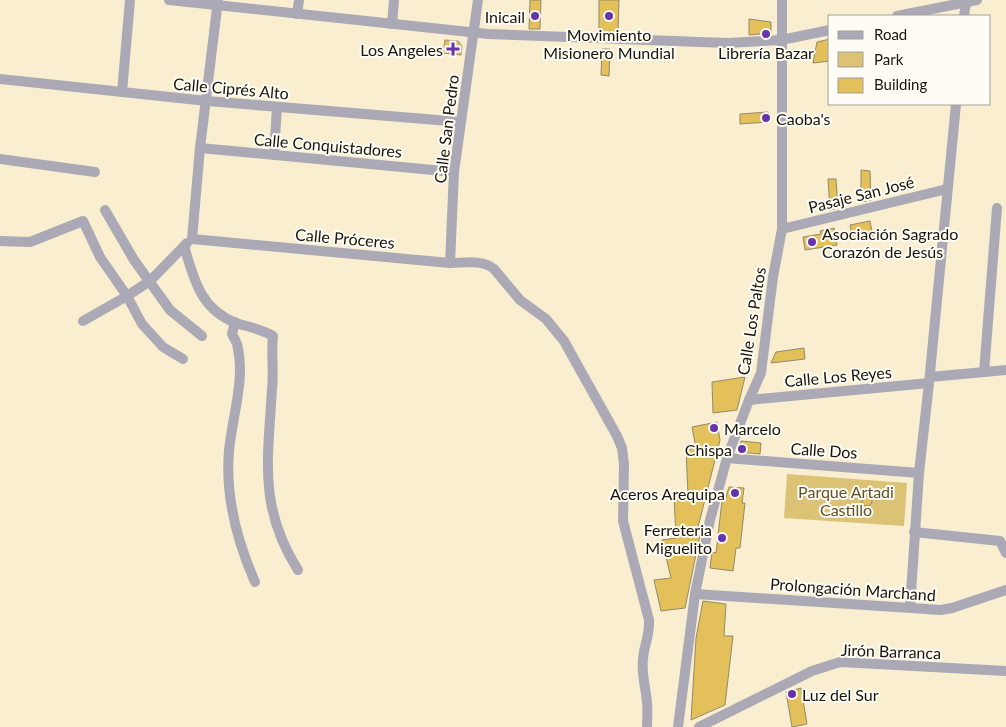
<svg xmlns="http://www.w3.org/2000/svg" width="1006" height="727" viewBox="0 0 1006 727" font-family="Lato,sans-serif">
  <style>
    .green { fill: #dcc275 }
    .building { fill: #e3c059; stroke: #93896d }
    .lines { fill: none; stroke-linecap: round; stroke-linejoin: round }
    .minor { stroke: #aca9b6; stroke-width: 10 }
    .poi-dot { fill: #6733aa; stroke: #fefcf5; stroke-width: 2 }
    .labels { text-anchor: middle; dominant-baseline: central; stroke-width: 4; stroke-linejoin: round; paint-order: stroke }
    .poi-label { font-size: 16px; fill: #19150a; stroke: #fefcf5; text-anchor: end }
    .street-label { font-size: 16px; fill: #19150a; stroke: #fefcf5 }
    .park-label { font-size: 16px; fill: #605227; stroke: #fefcf5 }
  </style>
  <rect width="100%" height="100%" fill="#f9eecf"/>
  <polygon class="green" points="787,474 907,483 904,526 784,518"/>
  <g class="building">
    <polygon points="530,0 541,0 540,29 529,29"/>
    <polygon points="599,0 619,0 618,32 599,31"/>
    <polygon points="749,19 771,22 771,33 749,35"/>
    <polygon points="830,39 830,61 813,63 817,42"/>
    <polygon points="445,40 458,41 462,46 461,55 443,53"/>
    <polygon points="602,49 610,49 609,76 601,75"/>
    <polygon points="768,112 768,122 740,124 740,114"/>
    <polygon points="861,170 870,171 871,200 861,202"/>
    <polygon points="828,179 836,179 838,208 830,210"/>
    <polygon points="870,221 873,237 853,240 850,225"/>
    <polygon points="834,228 837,245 805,250 803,237 821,234 820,231"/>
    <polygon points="804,348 805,359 771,363 776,352"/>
    <polygon points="745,377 737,410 713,413 712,382"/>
    <polygon points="717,422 720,440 696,535 700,535 685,608 661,611 654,580 671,578 662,540 676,538 674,496 688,494 686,450 696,448 692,427"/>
    <polygon points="741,441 761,443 760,454 739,452"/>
    <polygon points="729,487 744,488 742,503 745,503 740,548 736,548 733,571 710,568 712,552 716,553 722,501 725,500"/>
    <circle cx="867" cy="501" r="5"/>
    <polygon points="703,601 726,604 724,636 733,636 725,705 691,720 696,638"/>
    <polygon points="801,688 807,724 792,727 786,692"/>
  </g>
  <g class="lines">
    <g class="minor">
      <polyline points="169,0 488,34 727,43 781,40 830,30"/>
      <polyline points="297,14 299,0"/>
      <polyline points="897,16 977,0"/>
      <polyline points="964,16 966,2"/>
      <polyline points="392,24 394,0"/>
      <polyline points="0,79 207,101 461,122"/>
      <polyline points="122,92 130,0"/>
      <polyline points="200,148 454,172"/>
      <polyline points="274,155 277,107"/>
      <polyline points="0,159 95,172"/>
      <polyline points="105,210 134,260 170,310 202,336"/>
      <polyline points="782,229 947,189"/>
      <path d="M192 239 450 263C464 263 482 259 494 269L520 300 546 319 564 341 617 436 622 448 624 464 623 521 649 620C650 635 644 645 643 659 641 674 646 688 647 703 648 711 647 719 647 727"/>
      <polyline points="192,239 200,148 218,0"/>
      <polyline points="0,241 30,242 83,221 100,257 127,296 142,324 163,347 183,359"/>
      <path d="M184 246C194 279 200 309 236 323 248 327 262 329 273 336 271 353 274 371 272 389 268 459 258 507 298 570"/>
      <polyline points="450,263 454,172 478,0"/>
      <polyline points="83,321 127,296 150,281 187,243"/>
      <path d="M235 322 232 334C234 338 236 341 237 344 246 380 232 416 229 451 225 497 237 541 255 582"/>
      <polyline points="984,372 997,208"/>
      <polyline points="930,377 1006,370"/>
      <polyline points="749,400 929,383"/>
      <polyline points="727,458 919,473"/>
      <polyline points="914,532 1000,541 1006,553"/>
      <polyline points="695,594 941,610 952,608 1006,590"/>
      <polyline points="910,608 919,473 929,383 956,104"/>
      <polyline points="678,727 695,594 710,520 727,458 749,400 761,373 773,277 782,229 782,0"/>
      <polyline points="699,727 812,671 840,662 1006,671"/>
    </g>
  </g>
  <g class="poi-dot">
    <circle cx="535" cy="16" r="5"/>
    <circle cx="609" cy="16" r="5"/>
    <circle cx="766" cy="34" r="5"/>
    <path d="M450.5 41.5h5v5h5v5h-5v5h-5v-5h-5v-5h5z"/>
    <circle cx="766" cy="118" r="5"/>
    <circle cx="812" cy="242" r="5"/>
    <circle cx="714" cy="428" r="5"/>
    <circle cx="742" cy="449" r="5"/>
    <circle cx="735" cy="493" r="5"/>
    <circle cx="722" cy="538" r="5"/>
    <circle cx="792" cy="694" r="5"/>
  </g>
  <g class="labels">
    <g class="poi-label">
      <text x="525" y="16">Inicail</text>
      <text x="609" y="34" text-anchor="middle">Movimiento<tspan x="609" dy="18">Misionero Mundial</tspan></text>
      <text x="443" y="49">Los Angeles</text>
      <text x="766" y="52" text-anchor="middle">Librería Bazar</text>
      <text x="776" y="118" text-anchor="start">Caoba's</text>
      <text x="822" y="233" text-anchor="start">Asociación Sagrado<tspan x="822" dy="18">Corazón de Jesús</tspan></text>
      <text x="724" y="428" text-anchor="start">Marcelo</text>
      <text x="732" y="449">Chispa</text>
      <text x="725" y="493">Aceros Arequipa</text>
      <text x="712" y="529">Ferreteria<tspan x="712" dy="18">Miguelito</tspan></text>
      <text x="802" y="694" text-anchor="start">Luz del Sur</text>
    </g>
    <g class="street-label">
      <text transform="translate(231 88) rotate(5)">Calle Ciprés Alto</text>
      <text transform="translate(446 129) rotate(-83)">Calle San Pedro</text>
      <text transform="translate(328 145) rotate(5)">Calle Conquistadores</text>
      <text transform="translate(861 194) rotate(-14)">Pasaje San José</text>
      <text transform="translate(345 238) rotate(5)">Calle Próceres</text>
      <text transform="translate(751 321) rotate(-81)">Calle Los Paltos</text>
      <text transform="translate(838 376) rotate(-5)">Calle Los Reyes</text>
      <text transform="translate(824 450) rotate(4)">Calle Dos</text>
      <text transform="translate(853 589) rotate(4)">Prolongación Marchand</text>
      <text transform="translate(891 651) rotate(2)">Jirón Barranca</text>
    </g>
    <g class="park-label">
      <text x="846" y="491">Parque Artadi<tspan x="846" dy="18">Castillo</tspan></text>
    </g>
  </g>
  <rect x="828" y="15" width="162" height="90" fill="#fefcf5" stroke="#a2a097"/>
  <rect x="838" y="31" width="25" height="8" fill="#aca9b6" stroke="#a2a097"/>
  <text x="874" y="40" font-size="15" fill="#19150a">Road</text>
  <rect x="838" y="52" width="25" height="15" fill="#dcc275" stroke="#a2a097"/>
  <text x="874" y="65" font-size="15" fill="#19150a">Park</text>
  <rect x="838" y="78" width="25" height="15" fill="#e3c059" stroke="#a2a097"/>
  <text x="874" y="90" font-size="15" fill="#19150a">Building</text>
</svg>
